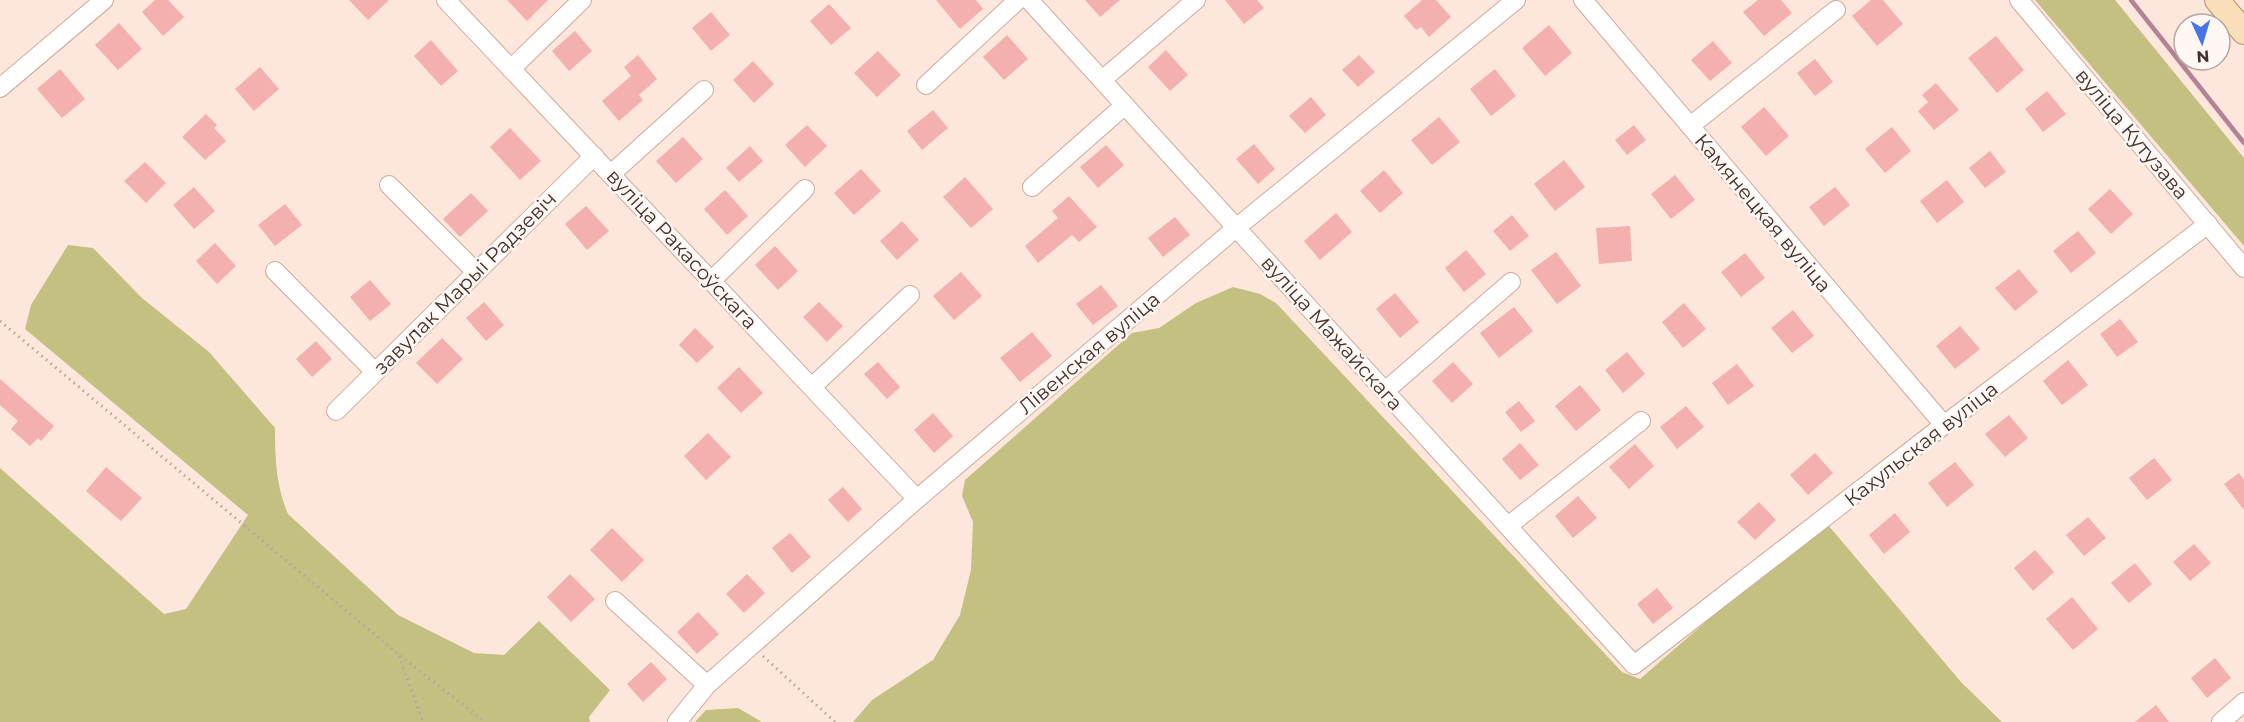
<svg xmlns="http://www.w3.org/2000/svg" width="2244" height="722" viewBox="0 0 2244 722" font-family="Montserrat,sans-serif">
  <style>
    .green { fill: #c3c082 }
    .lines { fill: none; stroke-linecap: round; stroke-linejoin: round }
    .stream { stroke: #b38395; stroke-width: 4.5 }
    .building { fill: #f4afaf }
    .minor-casing { stroke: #ceaa98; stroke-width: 20 }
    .major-casing { stroke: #b69469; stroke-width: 26 }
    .path { stroke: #b8a49a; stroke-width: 3; stroke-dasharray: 1.5 4.5; stroke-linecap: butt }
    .minor { stroke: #fff; stroke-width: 18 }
    .major { stroke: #f9dfb9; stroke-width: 24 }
    .labels { text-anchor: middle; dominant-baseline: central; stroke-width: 5; stroke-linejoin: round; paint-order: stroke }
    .street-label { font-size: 20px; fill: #41322b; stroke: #fff7f3 }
  </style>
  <rect width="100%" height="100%" fill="#fde6db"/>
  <g class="green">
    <polygon points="2035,0 2115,0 2244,158 2244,246"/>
    <path d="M68 245 93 248 142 298 209 352 275 428C275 459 276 486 288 514L398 615 474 653 504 655 539 621 610 690 589 717 590 722H0V468L164 614 186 609 248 515 25 329 31 305Z"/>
    <polygon points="1233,287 1260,294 1276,303 1622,672 1640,679 1724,606 1828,525 1961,682 2002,722 853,722 872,700 933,660 960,615 971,570 973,522 962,496 965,480 1132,333 1159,328 1196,303"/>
    <polygon points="738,708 762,722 695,722 706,710"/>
  </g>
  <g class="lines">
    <polyline class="stream" points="2131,0 2244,143"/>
  </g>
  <g class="building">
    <polygon points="155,0 168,0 184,17 163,36 142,12"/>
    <polygon points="349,0 389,0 368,20"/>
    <polygon points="507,0 548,0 527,21"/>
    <polygon points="936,0 976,0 983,9 960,29"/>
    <polygon points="1085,0 1120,0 1100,17"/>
    <polygon points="1225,0 1257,0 1264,8 1244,24"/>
    <polygon points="1422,0 1436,0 1451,17 1429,37 1421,27 1416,30 1404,16"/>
    <polygon points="1758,0 1781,0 1792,13 1764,36 1743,12"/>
    <polygon points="1871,0 1883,0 1903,24 1877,46 1852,16"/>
    <polygon points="829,4 851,28 831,45 810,21"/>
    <polygon points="711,12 730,35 711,51 692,28"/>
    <polygon points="119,23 142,49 118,70 95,45"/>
    <polygon points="1549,25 1572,53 1545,76 1522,48"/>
    <polygon points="575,31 592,51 569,71 552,51"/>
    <polygon points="1007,35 1028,59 1004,80 983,57"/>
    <polygon points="1996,36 2024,70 1997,93 1968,58"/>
    <polygon points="431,40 458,71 441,86 414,56"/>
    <polygon points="1713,41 1732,63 1710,81 1691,60"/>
    <polygon points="1166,50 1188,75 1170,91 1148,67"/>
    <polygon points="878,51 901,75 877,97 854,73"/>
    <polygon points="638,55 657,79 639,95 643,100 619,121 602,101 631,76 624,67"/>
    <polygon points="1359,55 1375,72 1358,87 1342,70"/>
    <polygon points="1815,59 1833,82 1815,96 1797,73"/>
    <polygon points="753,61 774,84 754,103 733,80"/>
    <polygon points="260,67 279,89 254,111 235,89"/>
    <polygon points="60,69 85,99 62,118 37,89"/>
    <polygon points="1495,69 1516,96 1491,116 1470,89"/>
    <polygon points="1936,83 1959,110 1934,130 1918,111 1928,102 1922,95"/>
    <polygon points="2047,91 2066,114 2043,132 2025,109"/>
    <polygon points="1311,97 1326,115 1305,133 1289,116"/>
    <polygon points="1764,107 1789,136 1766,156 1741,127"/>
    <polygon points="933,110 948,128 922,150 907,131"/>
    <polygon points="206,114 217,125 214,128 226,141 205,160 182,137"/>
    <polygon points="1439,117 1460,142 1432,165 1411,140"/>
    <polygon points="807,125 827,146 805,167 785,145"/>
    <polygon points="1634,125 1646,140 1627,155 1615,140"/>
    <polygon points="1892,127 1911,151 1885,173 1865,149"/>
    <polygon points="510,128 541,161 520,180 490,147"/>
    <polygon points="683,137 703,159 676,183 656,161"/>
    <polygon points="1254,144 1275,169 1258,184 1236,159"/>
    <polygon points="1106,145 1124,165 1098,188 1080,167"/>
    <polygon points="750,146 763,161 739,182 726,168"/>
    <polygon points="1990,151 2006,172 1985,188 1969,168"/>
    <polygon points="1564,160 1585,187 1555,211 1534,184"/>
    <polygon points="145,162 166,183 146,203 124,181"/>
    <polygon points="861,169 881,191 854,215 834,193"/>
    <polygon points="1384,170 1403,193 1380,213 1360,191"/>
    <polygon points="1675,175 1695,200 1671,219 1651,194"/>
    <polygon points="965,177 993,209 971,228 943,197"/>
    <polygon points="1947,180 1964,202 1937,223 1920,201"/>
    <polygon points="194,187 215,211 194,229 173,205"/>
    <polygon points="1835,187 1850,205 1824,226 1809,207"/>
    <polygon points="2110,189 2133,214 2111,234 2088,209"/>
    <polygon points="725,190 748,216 727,235 704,209"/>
    <polygon points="471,193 488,211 460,237 443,219"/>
    <polygon points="1069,196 1097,227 1079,242 1072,235 1038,263 1025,246 1058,218 1052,211"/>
    <polygon points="285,204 302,225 275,246 258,225"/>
    <polygon points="586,206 609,231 587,250 565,224"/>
    <polygon points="1336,213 1352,232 1320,260 1304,241"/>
    <polygon points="1512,215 1529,236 1510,251 1493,231"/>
    <polygon points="1175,217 1190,235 1163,257 1148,238"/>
    <polygon points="902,221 919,240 897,260 880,241"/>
    <polygon points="1630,226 1632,261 1599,264 1596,228"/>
    <polygon points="2078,231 2096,253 2071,273 2053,251"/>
    <polygon points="215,243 236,266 217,284 196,261"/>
    <polygon points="775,246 798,271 778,290 755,265"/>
    <polygon points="1466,250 1486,274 1464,292 1445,268"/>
    <polygon points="1556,252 1581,286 1557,304 1531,270"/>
    <polygon points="1745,253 1765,278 1741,297 1721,272"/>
    <polygon points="2019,269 2038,292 2015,311 1995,288"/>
    <polygon points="961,272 982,296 954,320 933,296"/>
    <polygon points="370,280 391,304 370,321 350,297"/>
    <polygon points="1101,285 1118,306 1093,325 1076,304"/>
    <polygon points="1395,293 1419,322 1400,338 1376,309"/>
    <polygon points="484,302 504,325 486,341 466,318"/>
    <polygon points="819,302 843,326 827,342 803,317"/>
    <polygon points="1684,303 1706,329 1683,348 1662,322"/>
    <polygon points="1514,307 1533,331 1499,358 1480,333"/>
    <polygon points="1793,310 1814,336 1792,353 1771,328"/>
    <polygon points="2120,319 2138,342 2117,357 2100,334"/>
    <polygon points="1960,326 1980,349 1955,369 1936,346"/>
    <polygon points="695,328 714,347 697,363 679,345"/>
    <polygon points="1032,332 1052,356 1020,382 1000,358"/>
    <polygon points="442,338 463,359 437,384 416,363"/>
    <polygon points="316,341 332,359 312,377 296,359"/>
    <polygon points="1627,352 1645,374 1623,393 1605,370"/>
    <polygon points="2068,360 2088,385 2062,405 2043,381"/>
    <polygon points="878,362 900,387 887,399 864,374"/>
    <polygon points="1453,362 1473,384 1452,403 1432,381"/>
    <polygon points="1737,364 1754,386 1728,405 1712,383"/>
    <polygon points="739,367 763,393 741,413 717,388"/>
    <polygon points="0,379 54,426 41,441 38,438 30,446 11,429 18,421 0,405"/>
    <polygon points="1580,385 1601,410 1576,431 1555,406"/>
    <polygon points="1519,401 1535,421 1521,432 1505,412"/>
    <polygon points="1686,406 1704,427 1677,449 1660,427"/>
    <polygon points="933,413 953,436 934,453 914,430"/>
    <polygon points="2009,415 2028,438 2005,457 1985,434"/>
    <polygon points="708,433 731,457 706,480 684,456"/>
    <polygon points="1520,443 1539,465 1520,480 1502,459"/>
    <polygon points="1635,444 1654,466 1629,489 1609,467"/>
    <polygon points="1815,453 1833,473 1808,495 1790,475"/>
    <polygon points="2154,458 2172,480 2147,500 2129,478"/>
    <polygon points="1955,462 1974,485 1947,507 1928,483"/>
    <polygon points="106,467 142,498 121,521 86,491"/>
    <polygon points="2239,473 2244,480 2244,510 2224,484"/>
    <polygon points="843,487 862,509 848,522 828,500"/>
    <polygon points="1578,496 1597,518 1573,538 1555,516"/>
    <polygon points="1759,502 1776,520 1755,540 1737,522"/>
    <polygon points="1895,513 1910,532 1884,554 1869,535"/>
    <polygon points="2088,517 2106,538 2084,556 2066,535"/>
    <polygon points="612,528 644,560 622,582 590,550"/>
    <polygon points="790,533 811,557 792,573 772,548"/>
    <polygon points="2194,544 2211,563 2190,581 2173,562"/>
    <polygon points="2035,550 2054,572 2033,591 2014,568"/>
    <polygon points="2135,563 2152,584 2129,603 2111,583"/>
    <polygon points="570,574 595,599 571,622 547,597"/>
    <polygon points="747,574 765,593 744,613 726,594"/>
    <polygon points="1657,588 1673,608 1653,624 1637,604"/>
    <polygon points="2072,597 2098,629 2073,650 2046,619"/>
    <polygon points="698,612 719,634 697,654 677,632"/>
    <polygon points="2215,658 2231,678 2207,698 2191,678"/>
    <polygon points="651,662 667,679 643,702 627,684"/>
    <polygon points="2156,705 2169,722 2135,722"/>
  </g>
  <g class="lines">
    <defs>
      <g id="minor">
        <polyline points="446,0 917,499"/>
        <polyline points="1029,0 1634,665 1944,425 2208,224"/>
        <polyline points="1583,0 1944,425"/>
        <polyline points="2019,0 2244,268"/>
        <polyline points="511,69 582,0"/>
        <polyline points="1102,80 1196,0"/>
        <polyline points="926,85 1018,0"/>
        <polyline points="0,88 104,0"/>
        <polyline points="1690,126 1836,10"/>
        <polyline points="611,174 704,90"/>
        <polyline points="389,185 476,272"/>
        <polyline points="1032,187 1125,105"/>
        <polyline points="275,271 375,372"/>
        <polyline points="712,280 805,189"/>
        <polyline points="812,387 910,295"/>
        <polyline points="1385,391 1511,282"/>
        <polyline points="336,411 594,156"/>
        <polyline points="1508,526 1641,421"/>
        <polyline points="615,601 707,685"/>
        <polyline points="677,722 707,685 917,499 1236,228 1516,0"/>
        <polyline points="2221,722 2244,702"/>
      </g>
      <polyline id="major" points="2217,0 2244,32"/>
    </defs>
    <use href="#minor" class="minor-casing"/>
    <use href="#major" class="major-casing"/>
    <g class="path">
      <polyline points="0,321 399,655 485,722"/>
      <polyline points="399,656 423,722"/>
      <polyline points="763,656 835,722"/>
    </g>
    <use href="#minor" class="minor"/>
    <use href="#major" class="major"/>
  </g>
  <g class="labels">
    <g class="street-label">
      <text transform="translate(2132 134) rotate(50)">вуліца Кутузава</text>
      <text transform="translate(1763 213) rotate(50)">Камянецкая вуліца</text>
      <text transform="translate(682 249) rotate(47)">вуліца Ракасоўскага</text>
      <text transform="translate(465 283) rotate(-45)">завулак Марыі Радзевіч</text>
      <text transform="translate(1332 333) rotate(48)">вуліца Мажайскага</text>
      <text transform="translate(1089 353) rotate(-40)">Лівенская вуліца</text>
      <text transform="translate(1921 444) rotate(-38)">Кахульская вуліца</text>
    </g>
  </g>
  <g transform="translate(2202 42) rotate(176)"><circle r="28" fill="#fff7f3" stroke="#b3a8a3" stroke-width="1.5"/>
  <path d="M0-4.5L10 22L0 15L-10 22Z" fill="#4575e7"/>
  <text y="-9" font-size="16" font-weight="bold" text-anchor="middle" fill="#41322b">N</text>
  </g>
</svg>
